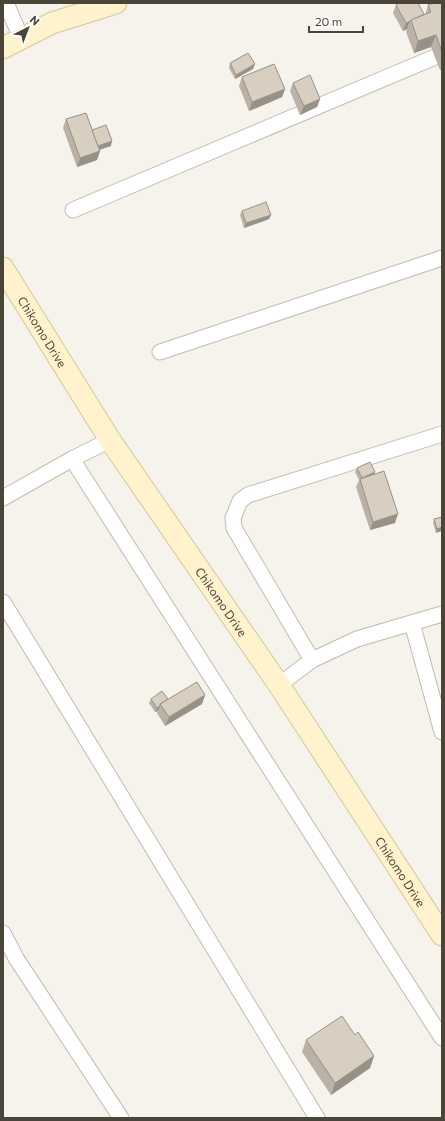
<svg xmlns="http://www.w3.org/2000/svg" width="445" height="1121" viewBox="0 0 445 1121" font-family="Commissioner,sans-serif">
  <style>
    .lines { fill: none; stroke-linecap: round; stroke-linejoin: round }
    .street-casing { stroke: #c2bbae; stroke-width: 17 }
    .secondary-casing { stroke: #d6c79b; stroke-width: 23 }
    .street { stroke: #fff; stroke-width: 15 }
    .secondary { stroke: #fff3cd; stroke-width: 21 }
    .wall { fill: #bab2a6 }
    .shaded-wall { fill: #979187 }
    .building { fill: #d8cfc1; stroke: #979187 }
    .labels { text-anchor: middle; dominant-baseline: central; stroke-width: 3.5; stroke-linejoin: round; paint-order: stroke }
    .street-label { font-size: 12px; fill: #4b4439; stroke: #fff }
  </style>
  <rect width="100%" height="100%" fill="#f6f3ec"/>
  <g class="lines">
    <defs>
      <g id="street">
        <polyline points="6,3 21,38"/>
        <polyline points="73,210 442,54"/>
        <polyline points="160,352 442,258"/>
        <polyline points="442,434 248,495 240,501 233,518 234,528 312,660 357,639 442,614"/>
        <polyline points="72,459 442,1038"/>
        <polyline points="3,498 72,459 110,440"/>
        <polyline points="3,602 317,1118"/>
        <polyline points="412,623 442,732"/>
        <polyline points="279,685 312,660"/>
        <polyline points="3,933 16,958 121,1118"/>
      </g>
      <g id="secondary">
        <polyline points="3,48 52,23 116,3"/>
        <path id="s1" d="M3 268 110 440 279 685 442 935"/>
      </g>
    </defs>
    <use href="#street" class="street-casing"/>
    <use href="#secondary" class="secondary-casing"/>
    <use href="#street" class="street"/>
    <use href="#secondary" class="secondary"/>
  </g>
  <g class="wall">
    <polygon points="442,3 442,70 440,70 431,47 414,53 406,32 407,29 403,31 393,13 396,5 423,15 425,15 428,5"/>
    <polygon points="230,63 253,69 235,79 229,68"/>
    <polygon points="242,77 285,89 282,97 249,111 239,86"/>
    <polygon points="293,83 320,99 317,107 300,115 290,91"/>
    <polygon points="66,119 92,130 111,146 99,150 100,151 97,160 77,167 63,128"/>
    <polygon points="242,211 269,219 244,228 240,215"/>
    <polygon points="357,468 375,472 374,474 395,523 370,530 356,487 359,480 355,472"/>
    <polygon points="442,517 436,533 433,523 434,519"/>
    <polygon points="205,695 202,704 165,726 157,713 158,711 155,712 149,703 151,699 168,699"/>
    <polygon points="355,1035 374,1056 370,1068 331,1095 302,1052 306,1040"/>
  </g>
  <g class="shaded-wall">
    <polygon points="410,20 407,29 403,31 406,23"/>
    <polygon points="436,35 431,47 414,53 418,41"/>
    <polygon points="255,64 253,69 235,79 236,75"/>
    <polygon points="285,89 282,97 249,111 252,102"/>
    <polygon points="320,99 317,107 300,115 304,106"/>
    <polygon points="112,141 111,146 95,151 97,147"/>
    <polygon points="100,151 97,160 77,167 80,158"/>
    <polygon points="271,215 269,219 244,228 246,223"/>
    <polygon points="375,472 373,477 360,483 362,478"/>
    <polygon points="398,514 395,523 370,530 373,522"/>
    <polygon points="442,527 442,531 436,533 437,529"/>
    <polygon points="205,695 202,704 165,726 169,717"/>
    <polygon points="160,706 158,711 155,712 157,708"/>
    <polygon points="374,1056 370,1068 331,1095 335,1083"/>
  </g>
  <g class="building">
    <polygon points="399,3 418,3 424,14 406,23 396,5"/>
    <polygon points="434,3 442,3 442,52 436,35 418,41 411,20 431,12 428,5"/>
    <polygon points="248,53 255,64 236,75 230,63"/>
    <polygon points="274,64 285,89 252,102 242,77"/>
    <polygon points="310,75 320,99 304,106 293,83"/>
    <polygon points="86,113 100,151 80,158 66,119"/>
    <polygon points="106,125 112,141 98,146 92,130"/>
    <polygon points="266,202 271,215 246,223 242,211"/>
    <polygon points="370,462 375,472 362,478 357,468"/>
    <polygon points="384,471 398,514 373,522 360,479"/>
    <polygon points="442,517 442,527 437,529 434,519"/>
    <polygon points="197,682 205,695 169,717 160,704"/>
    <polygon points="162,691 168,699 160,704 160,706 157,708 151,699"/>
    <polygon points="342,1016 355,1035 358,1032 374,1056 335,1083 306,1040"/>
  </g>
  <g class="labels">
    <g class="street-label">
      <text stroke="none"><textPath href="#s1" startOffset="75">Chikomo Drive</textPath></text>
      <text stroke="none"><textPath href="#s1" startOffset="399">Chikomo Drive</textPath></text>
      <text stroke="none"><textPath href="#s1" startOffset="723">Chikomo Drive</textPath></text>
    </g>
  </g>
  <rect width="445" height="1121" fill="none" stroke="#4b4439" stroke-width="8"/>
  <g transform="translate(28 28) rotate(42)" stroke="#ffffff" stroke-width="3" paint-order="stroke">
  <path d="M0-3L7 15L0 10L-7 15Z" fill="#4b4439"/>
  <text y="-6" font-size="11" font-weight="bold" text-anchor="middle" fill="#4b4439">N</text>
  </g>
  <path d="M309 26v6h54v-6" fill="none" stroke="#4b4439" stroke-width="2"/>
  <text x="315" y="26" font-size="12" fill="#4b4439" stroke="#ffffff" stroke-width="3" paint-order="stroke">20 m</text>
</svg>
